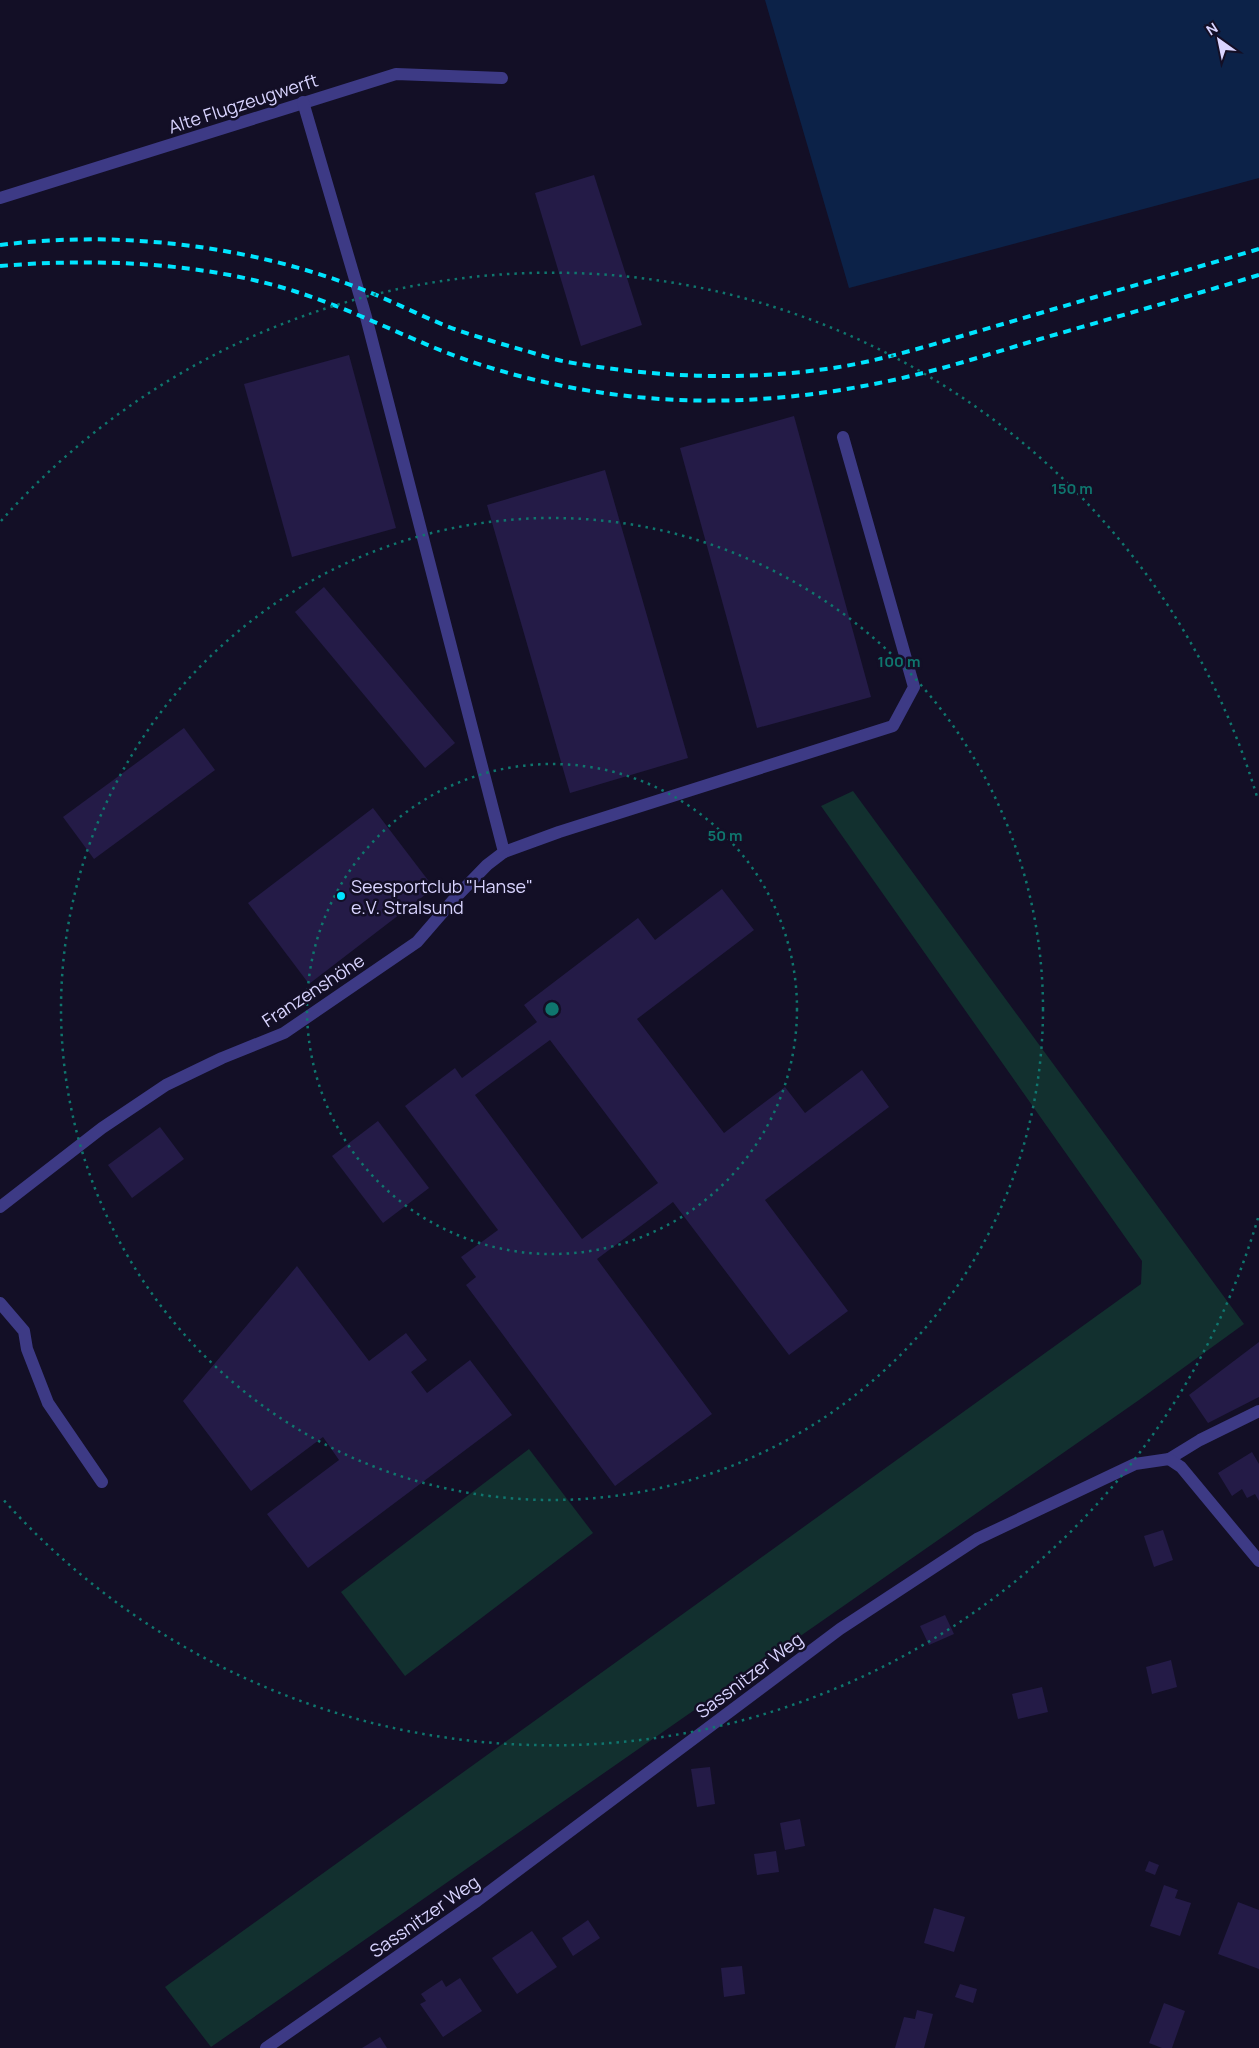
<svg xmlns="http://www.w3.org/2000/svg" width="1259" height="2048" viewBox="0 0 1259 2048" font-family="Manrope,sans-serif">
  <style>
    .green { fill: #12302f }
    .water { fill: #0c2248 }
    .building { fill: #241b47; fill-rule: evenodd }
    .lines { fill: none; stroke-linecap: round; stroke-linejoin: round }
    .minor { stroke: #3d3a85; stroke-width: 12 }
    .rail { stroke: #00e5ff; stroke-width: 4; stroke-dasharray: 8 6; stroke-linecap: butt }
    .ring { fill: none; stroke: #0f766e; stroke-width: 2.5; stroke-dasharray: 2.5 5 }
    .poi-dot { fill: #00e5ff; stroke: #130f26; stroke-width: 2 }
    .labels { text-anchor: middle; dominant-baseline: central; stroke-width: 5; stroke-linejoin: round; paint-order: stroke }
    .street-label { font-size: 18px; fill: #d9d4ff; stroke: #130f26 }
    .poi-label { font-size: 18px; fill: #d9d4ff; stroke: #130f26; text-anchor: start }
    .centre { fill: #0f766e; stroke: #130f26; stroke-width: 2.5 }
    .ring-label { font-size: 15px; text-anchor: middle; font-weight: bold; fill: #0f766e; stroke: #130f26; stroke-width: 5; stroke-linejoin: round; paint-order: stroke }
  </style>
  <rect width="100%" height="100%" fill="#130f26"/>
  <g class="green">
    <polygon points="853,791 1244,1324 1139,1400 211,2047 165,1987 1141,1284 1142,1261 821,806"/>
    <polygon points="529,1449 593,1533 405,1676 341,1592"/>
  </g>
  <polygon class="water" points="765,0 1259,0 1259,178 849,288"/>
  <g class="building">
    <polygon points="594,175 642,325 581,346 535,193"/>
    <polygon points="349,355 396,528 292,557 244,384"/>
    <polygon points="794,416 871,697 757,728 680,448"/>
    <polygon points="605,470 688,758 570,793 487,505"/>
    <polygon points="324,587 455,743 425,768 295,612"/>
    <polygon points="184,728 215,770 94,859 63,817"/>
    <polygon points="373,808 434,888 309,984 248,903"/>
    <path d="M722 889 754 930 637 1019 724 1133 785 1087 805 1113 862 1070 889 1107 765 1200 848 1311 789 1355 673 1202 597 1259 712 1414 615 1486 466 1285 476 1277 461 1257 498 1230 405 1106 455 1068 462 1078 537 1022 524 1005 638 918 655 940ZM550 1040 658 1183 582 1239 475 1095Z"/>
    <polygon points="378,1121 429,1188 383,1223 332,1156"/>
    <polygon points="160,1127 184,1159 132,1198 108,1165"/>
    <polygon points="297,1266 369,1361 406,1333 427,1360 411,1372 427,1393 470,1360 512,1415 308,1568 267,1514 339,1460 323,1437 251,1491 183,1401"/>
    <polygon points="1259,1342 1259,1397 1208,1423 1189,1395"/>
    <polygon points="1252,1452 1259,1464 1259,1501 1255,1494 1247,1498 1242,1489 1232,1496 1218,1473"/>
    <polygon points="1163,1530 1173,1560 1154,1567 1144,1536"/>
    <polygon points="945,1615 954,1634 929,1645 920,1626"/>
    <polygon points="1171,1660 1177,1687 1152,1694 1146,1667"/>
    <polygon points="1042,1687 1048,1712 1018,1719 1012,1694"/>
    <polygon points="710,1767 715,1804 697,1807 691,1769"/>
    <polygon points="800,1819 805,1846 785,1850 780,1823"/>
    <polygon points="776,1851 779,1872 757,1875 754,1854"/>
    <polygon points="1149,1861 1159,1865 1155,1875 1145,1871"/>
    <polygon points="1164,1885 1178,1890 1175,1898 1191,1903 1180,1936 1150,1926"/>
    <polygon points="1238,1902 1259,1910 1259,1969 1218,1954"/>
    <polygon points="934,1908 965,1917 954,1952 924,1943"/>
    <polygon points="588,1920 600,1938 573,1956 562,1938"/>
    <polygon points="532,1931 557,1967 517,1994 492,1958"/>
    <polygon points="742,1966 745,1994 724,1997 721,1968"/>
    <polygon points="460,1978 482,2011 443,2037 420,2004 426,2001 421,1994 442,1980 446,1987"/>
    <polygon points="960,1984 977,1989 973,2003 955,1997"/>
    <polygon points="1164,2003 1185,2011 1172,2048 1162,2048 1149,2043"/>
    <polygon points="917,2010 933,2014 924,2048 895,2048 904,2017 915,2019"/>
    <polygon points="380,2037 387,2048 362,2048"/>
  </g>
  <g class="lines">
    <g class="minor">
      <polyline points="0,198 396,74 502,78"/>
      <polyline points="504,852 559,832 893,726 914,687 843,437"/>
      <polyline points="0,1207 102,1128 166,1085 222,1058 284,1033 417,942 456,897 487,865 504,852 366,317 303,102"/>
      <polyline points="0,1303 24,1331 27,1349 48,1403 102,1482"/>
      <polyline points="1169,1459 1200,1440 1259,1411"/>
      <polyline points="266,2048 477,1901 840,1629 977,1539 1135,1464 1169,1459 1181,1467 1259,1561"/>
    </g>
    <g class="rail">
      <path d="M0 245C119 230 247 245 359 288 393 301 426 319 460 331 481 338 502 344 523 350 537 354 552 359 567 362 653 377 739 381 826 369 885 361 946 340 1003 324 1088 299 1174 274 1259 249"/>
      <path d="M0 266C96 258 204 262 297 292 344 307 389 329 435 348 491 371 552 386 611 394 713 408 816 399 915 375 957 365 999 351 1040 339 1113 318 1186 297 1259 275"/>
    </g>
  </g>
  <g class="ring">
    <circle cx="552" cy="1009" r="245"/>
    <circle cx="552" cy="1009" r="491"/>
    <path d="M1258 1218A736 736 0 0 1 1 1497M1 521A736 736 0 0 1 1258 800"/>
  </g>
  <circle class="poi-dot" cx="341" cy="896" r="5"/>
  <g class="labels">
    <g class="street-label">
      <text transform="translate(243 103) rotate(-18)">Alte Flugzeugwerft</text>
      <text transform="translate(313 990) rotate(-33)">Franzenshöhe</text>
      <text transform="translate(749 1675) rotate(-37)">Sassnitzer Weg</text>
      <text transform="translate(424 1916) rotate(-35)">Sassnitzer Weg</text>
    </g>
    <g class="poi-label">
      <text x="351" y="886">Seesportclub "Hanse"<tspan x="351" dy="21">e.V. Stralsund</tspan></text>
    </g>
  </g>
  <circle cx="552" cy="1009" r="8" class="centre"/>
  <g class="ring-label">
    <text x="1072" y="494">150 m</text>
    <text x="899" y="667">100 m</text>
    <text x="725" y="841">50 m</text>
  </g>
  <g transform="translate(1219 40) rotate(327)" stroke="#130f26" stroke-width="4" paint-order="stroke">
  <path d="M0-4L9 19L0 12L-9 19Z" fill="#d9d4ff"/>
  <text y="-8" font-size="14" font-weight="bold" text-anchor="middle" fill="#d9d4ff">N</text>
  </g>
</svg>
